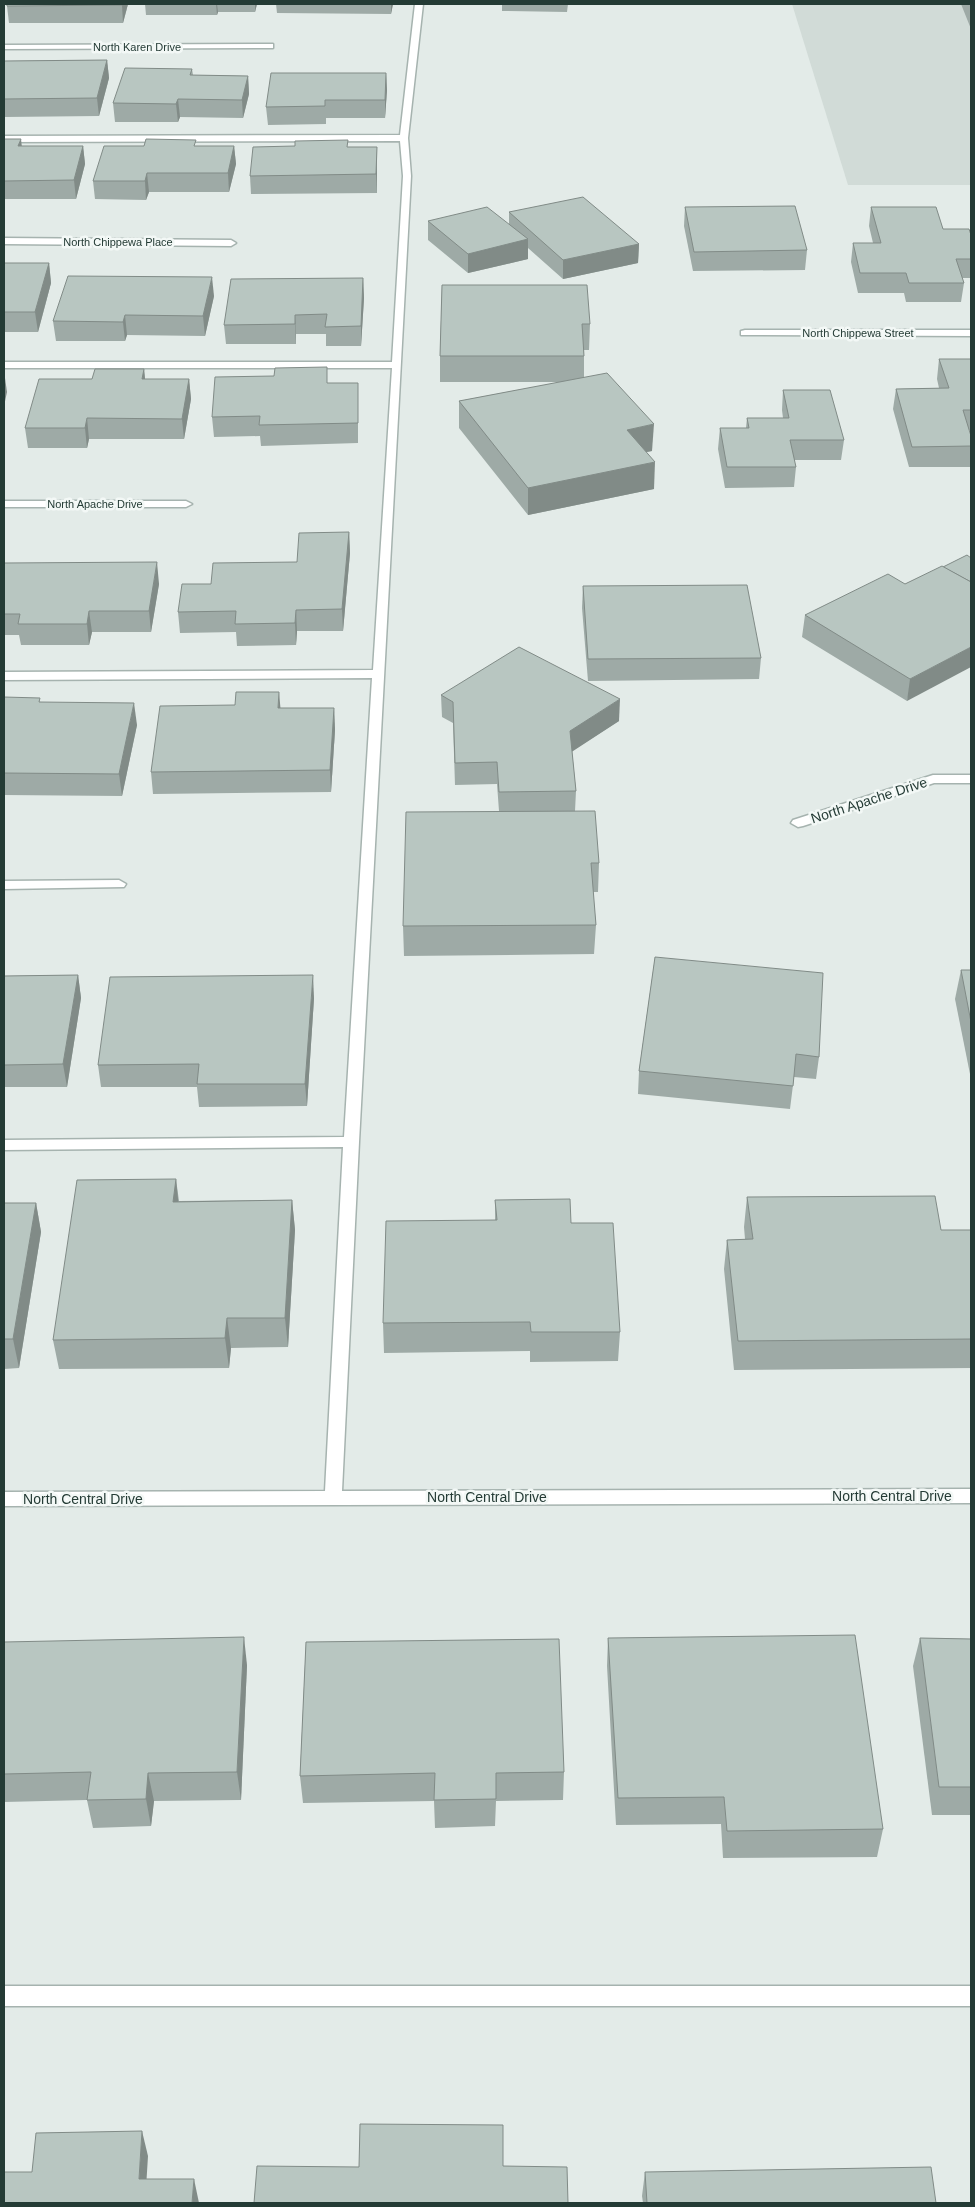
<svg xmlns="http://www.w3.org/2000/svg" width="975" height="2207" viewBox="0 0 975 2207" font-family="Arial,sans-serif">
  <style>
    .built { fill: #d1dbd7 }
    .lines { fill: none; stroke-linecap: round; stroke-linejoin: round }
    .minor-casing { stroke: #a6b3af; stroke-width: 3 }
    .minor { fill: #fff; fill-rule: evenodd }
    .wall { fill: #9eaaa6 }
    .shaded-wall { fill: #818b87 }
    .building { fill: #b8c6c1; stroke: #818b87 }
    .labels { text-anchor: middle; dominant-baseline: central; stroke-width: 5; stroke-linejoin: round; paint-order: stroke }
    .far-street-label { font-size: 11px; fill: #243b35; stroke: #f3f8f6 }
    .street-label { font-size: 14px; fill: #243b35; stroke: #f3f8f6 }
  </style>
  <rect width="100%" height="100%" fill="#e3ebe8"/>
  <polygon class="built" points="792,4 971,4 971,185 848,185"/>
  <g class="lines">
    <defs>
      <g id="minor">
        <polygon points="415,4 423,4 408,138 411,176 359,1142 342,1491 971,1489 971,1503 4,1506 4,1492 325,1491 343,1147 4,1150 4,1140 344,1137 372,678 4,680 4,672 373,670 392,368 4,368 4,362 392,362 403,176 400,141 4,142 4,136 400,135"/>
        <polygon points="270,44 273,44 273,48 4,49 4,45"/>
        <polygon points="4,238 231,240 236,243 231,246 4,244"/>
        <polygon points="745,330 971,330 971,336 741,335 741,331"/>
        <polygon points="4,501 186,501 192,504 186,507 4,507"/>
        <polygon points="933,775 971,775 971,783 934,783 803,826 798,827 791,823 793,820"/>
        <polygon points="119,880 126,884 124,887 4,889 4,881"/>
        <rect x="4" y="1986" width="967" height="20"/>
      </g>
    </defs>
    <use href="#minor" class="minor-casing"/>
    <use href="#minor" class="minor"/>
  </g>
  <g class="wall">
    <polygon points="128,4 123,23 9,23 7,6"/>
    <polygon points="145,4 257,4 255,12 218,12 217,15 146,15"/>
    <polygon points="276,4 393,4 391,14 277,13"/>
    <polygon points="502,4 568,4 567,12 502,11"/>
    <polygon points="961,4 971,4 971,29"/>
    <polygon points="107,60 109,78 99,116 4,117 4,61"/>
    <polygon points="192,69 193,75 248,76 249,94 243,118 180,117 178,122 115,122 113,103"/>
    <polygon points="386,73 387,90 385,118 326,118 326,124 268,125 266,107"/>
    <polygon points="4,139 22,146 83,146 85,164 76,199 4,199"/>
    <polygon points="196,146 234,146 236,164 229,192 149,192 146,200 95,199 93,181"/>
    <polygon points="377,147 377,193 251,194 250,176"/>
    <polygon points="685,207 807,250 805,270 693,271 684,226"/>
    <polygon points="871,207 943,229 971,235 971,278 962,278 964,283 961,302 906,302 904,293 858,293 851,262 853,243 873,243 869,226"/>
    <polygon points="509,212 639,244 638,263 563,279 528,248 528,259 468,273 428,240 428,221 509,224"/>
    <polygon points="4,263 49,263 51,283 38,332 4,332"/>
    <polygon points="363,278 364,298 361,346 326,346 326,334 296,334 296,344 226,344 224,325"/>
    <polygon points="442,285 590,324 589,350 584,350 584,377 652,451 646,452 654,489 528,515 459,428 459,401 561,382 440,382 440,356"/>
    <polygon points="214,296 205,336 127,335 125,341 56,341 53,321"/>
    <polygon points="939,359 971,359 971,430 969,430 971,436 971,467 909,467 893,409 896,389 939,388 937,379"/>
    <polygon points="144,369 145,379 189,379 191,399 184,439 89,439 87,448 28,448 25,428 92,379"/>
    <polygon points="328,383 358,403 358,443 261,446 260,436 214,437 212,417"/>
    <polygon points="783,390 844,440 841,460 794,460 796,467 794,487 725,488 718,449 720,428 746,428 747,418 783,418 782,410"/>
    <polygon points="349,532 350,553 343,631 297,631 296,645 237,646 236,632 180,633 178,612 211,584 297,562"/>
    <polygon points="4,563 159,584 151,632 92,632 89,645 21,645 19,635 4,635"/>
    <polygon points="943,567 907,701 802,637 805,615 905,584"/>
    <polygon points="583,586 761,658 759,679 588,681 582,608"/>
    <polygon points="441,695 619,721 572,751 576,791 575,811 599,863 598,892 593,892 596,925 594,954 404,956 403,926 499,811 497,784 455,785 453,723 442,717"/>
    <polygon points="4,697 41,702 137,725 122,796 4,795"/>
    <polygon points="280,708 334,708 335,730 331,792 153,794 151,772"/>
    <polygon points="655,957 819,1057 816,1079 794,1077 790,1109 638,1094 639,1071"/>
    <polygon points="961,970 971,970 971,1079 955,999"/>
    <polygon points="78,975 81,998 67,1087 4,1087 4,976"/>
    <polygon points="314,998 307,1106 199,1107 197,1087 101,1087 98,1065"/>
    <polygon points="176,1179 179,1201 292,1200 295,1230 288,1347 231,1348 229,1368 59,1369 53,1340"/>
    <polygon points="747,1197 941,1230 971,1230 971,1368 734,1370 724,1269 727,1240 745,1239 744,1227"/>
    <polygon points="495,1200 571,1223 620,1332 618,1361 530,1362 530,1351 384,1353 383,1323 495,1220"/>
    <polygon points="4,1203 36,1203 41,1232 19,1368 4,1369"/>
    <polygon points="608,1638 883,1829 877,1857 723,1858 721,1824 616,1825 607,1666"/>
    <polygon points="920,1638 971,1639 971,1815 932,1815 913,1666"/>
    <polygon points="4,1642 247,1665 241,1800 154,1801 151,1826 93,1828 87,1800 4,1802"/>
    <polygon points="306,1642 564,1772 563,1800 496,1801 495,1826 435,1828 434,1801 303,1803 300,1776"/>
    <polygon points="645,2172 936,2203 643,2203 642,2196"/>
  </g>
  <g class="shaded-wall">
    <polygon points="122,4 128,4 123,23 122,5"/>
    <polygon points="216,4 217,4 218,12 217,15"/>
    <polygon points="255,4 257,4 255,12"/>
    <polygon points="391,4 393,4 391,14"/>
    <polygon points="107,60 109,78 99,116 97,98"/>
    <polygon points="386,73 387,90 385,118 385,100"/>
    <polygon points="248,76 249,94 243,118 242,100"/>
    <polygon points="178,99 180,117 178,122 176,104"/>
    <polygon points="21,139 23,157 18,146"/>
    <polygon points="83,146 85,164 76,199 74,180"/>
    <polygon points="234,146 236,164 229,192 228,173"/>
    <polygon points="377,147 377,193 376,174"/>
    <polygon points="147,173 149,192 146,200 145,181"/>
    <polygon points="528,239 528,259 468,273 468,254"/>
    <polygon points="639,244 638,263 563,279 563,260"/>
    <polygon points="49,263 51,283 38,332 35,312"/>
    <polygon points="212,277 214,296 205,336 203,316"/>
    <polygon points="363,278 364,298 361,346 361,326"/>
    <polygon points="125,315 127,335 125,341 123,322"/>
    <polygon points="295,315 296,334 296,344 295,324"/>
    <polygon points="144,369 146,389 142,379"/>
    <polygon points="4,371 7,392 4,406"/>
    <polygon points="189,379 191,399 184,439 182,419"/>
    <polygon points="87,418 89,439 87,448 85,428"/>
    <polygon points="654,424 652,451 625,456 627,430"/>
    <polygon points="655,462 654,489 528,515 528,488"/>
    <polygon points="349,532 350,553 343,631 342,609"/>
    <polygon points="157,562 159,584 151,632 149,611"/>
    <polygon points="296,610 297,631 296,645 295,623"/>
    <polygon points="89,611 92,632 89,645 87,624"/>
    <polygon points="971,647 971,667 907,701 910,679"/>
    <polygon points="279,692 281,714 278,708"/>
    <polygon points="620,699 619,721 570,753 570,731"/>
    <polygon points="134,703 137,725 122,796 119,774"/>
    <polygon points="334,708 335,730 331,792 330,770"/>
    <polygon points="78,975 81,998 67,1087 63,1064"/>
    <polygon points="313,975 314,998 307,1106 305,1084"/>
    <polygon points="176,1179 179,1209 173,1202"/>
    <polygon points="292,1200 295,1230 288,1347 285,1318"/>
    <polygon points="36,1203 41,1232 19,1368 13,1339"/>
    <polygon points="227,1318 231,1348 229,1368 225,1338"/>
    <polygon points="244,1637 247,1665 241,1800 237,1772"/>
    <polygon points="148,1773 154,1801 151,1826 146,1799"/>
    <polygon points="142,2131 148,2156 145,2203 139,2179"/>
    <polygon points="194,2179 199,2203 192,2203"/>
  </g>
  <g class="building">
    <polygon points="7,4 122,4 122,5 7,6"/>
    <polygon points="107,60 97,98 4,99 4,61"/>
    <polygon points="125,68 192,69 190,75 248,76 242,100 178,99 176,104 113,103"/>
    <polygon points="271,73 386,73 385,100 325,100 325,106 266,107"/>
    <polygon points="4,139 21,139 18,146 83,146 74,180 4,181"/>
    <polygon points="146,139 196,140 194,146 234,146 228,173 147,173 145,181 93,181 104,146 144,146"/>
    <polygon points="348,140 347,147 377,147 376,174 250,176 253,147 295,146 295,141"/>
    <polygon points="583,197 639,244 563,260 509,212"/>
    <polygon points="795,206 807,250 694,252 685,207"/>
    <polygon points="487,207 528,239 468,254 428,221"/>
    <polygon points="871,207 936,207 943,229 969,229 971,235 971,259 956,259 964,283 909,283 906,273 860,273 853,243 881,243"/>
    <polygon points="4,263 49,263 35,312 4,312"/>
    <polygon points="68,276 212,277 203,316 125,315 123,322 53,321"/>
    <polygon points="363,278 361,326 325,327 327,314 295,315 295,324 224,325 231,279"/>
    <polygon points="442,285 587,285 590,324 582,324 584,356 440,356"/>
    <polygon points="939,359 971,359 971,410 963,410 971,436 971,446 912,447 896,389 949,388"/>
    <polygon points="327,367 327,383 358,383 358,423 259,425 260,416 212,417 215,377 274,376 275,368"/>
    <polygon points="95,369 144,369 142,379 189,379 182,419 87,418 85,428 25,428 39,379 92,379"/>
    <polygon points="607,373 654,424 627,430 655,462 528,488 459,401"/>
    <polygon points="783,390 830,390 844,440 790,440 796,467 727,467 720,428 749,428 747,418 789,418"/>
    <polygon points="349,532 342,609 296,610 295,623 235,624 236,611 178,612 182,584 211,584 213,563 297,562 299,533"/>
    <polygon points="967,555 971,558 971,582 943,567"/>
    <polygon points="157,562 149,611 89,611 87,624 18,624 20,614 4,614 4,563"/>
    <polygon points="942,566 971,582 971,647 910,679 805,615 888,574 905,584"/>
    <polygon points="747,585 761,658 588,659 583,586"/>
    <polygon points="519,647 620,699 570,731 576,791 499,792 497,762 455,763 453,702 441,695"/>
    <polygon points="236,692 279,692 278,708 334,708 330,770 151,772 160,706 235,705"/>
    <polygon points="4,697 40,698 39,702 134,703 119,774 4,773"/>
    <polygon points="595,811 599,863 591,863 596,925 403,926 406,812"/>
    <polygon points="655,957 823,973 819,1057 796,1054 793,1086 639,1071"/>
    <polygon points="961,970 971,970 971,1022"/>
    <polygon points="78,975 63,1064 4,1065 4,976"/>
    <polygon points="313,975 305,1084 197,1084 199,1064 98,1065 110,977"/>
    <polygon points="176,1179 173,1202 292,1200 285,1318 227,1318 225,1338 53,1340 77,1180"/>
    <polygon points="935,1196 941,1230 971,1230 971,1339 738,1341 727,1240 753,1239 747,1197"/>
    <polygon points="570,1199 571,1223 613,1223 620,1332 531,1332 530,1322 383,1323 386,1221 497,1220 495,1200"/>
    <polygon points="4,1203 36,1203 13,1339 4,1339"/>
    <polygon points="855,1635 883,1829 727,1831 724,1797 618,1798 608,1638"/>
    <polygon points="244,1637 237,1772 148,1773 146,1799 87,1800 91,1772 4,1774 4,1642"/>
    <polygon points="920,1638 971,1639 971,1787 939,1787"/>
    <polygon points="559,1639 564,1772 496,1773 496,1799 434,1800 435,1773 300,1776 306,1642"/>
    <polygon points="360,2124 503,2125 503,2166 567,2167 568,2203 254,2203 257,2166 359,2167"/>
    <polygon points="142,2131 139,2179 194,2179 192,2203 4,2203 4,2172 32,2172 36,2133"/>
    <polygon points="931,2167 936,2203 647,2203 645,2172"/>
  </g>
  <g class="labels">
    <g class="far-street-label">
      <text x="137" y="47">North Karen Drive</text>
      <text x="118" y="242">North Chippewa Place</text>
      <text x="858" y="333">North Chippewa Street</text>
      <text x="95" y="504">North Apache Drive</text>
    </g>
    <g class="street-label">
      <text transform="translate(869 800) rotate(-18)">North Apache Drive</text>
      <text x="892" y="1496">North Central Drive</text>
      <text x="487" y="1497">North Central Drive</text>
      <text x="83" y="1499">North Central Drive</text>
    </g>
  </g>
  <rect width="975" height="2207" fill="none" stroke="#243b35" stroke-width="10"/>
</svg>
